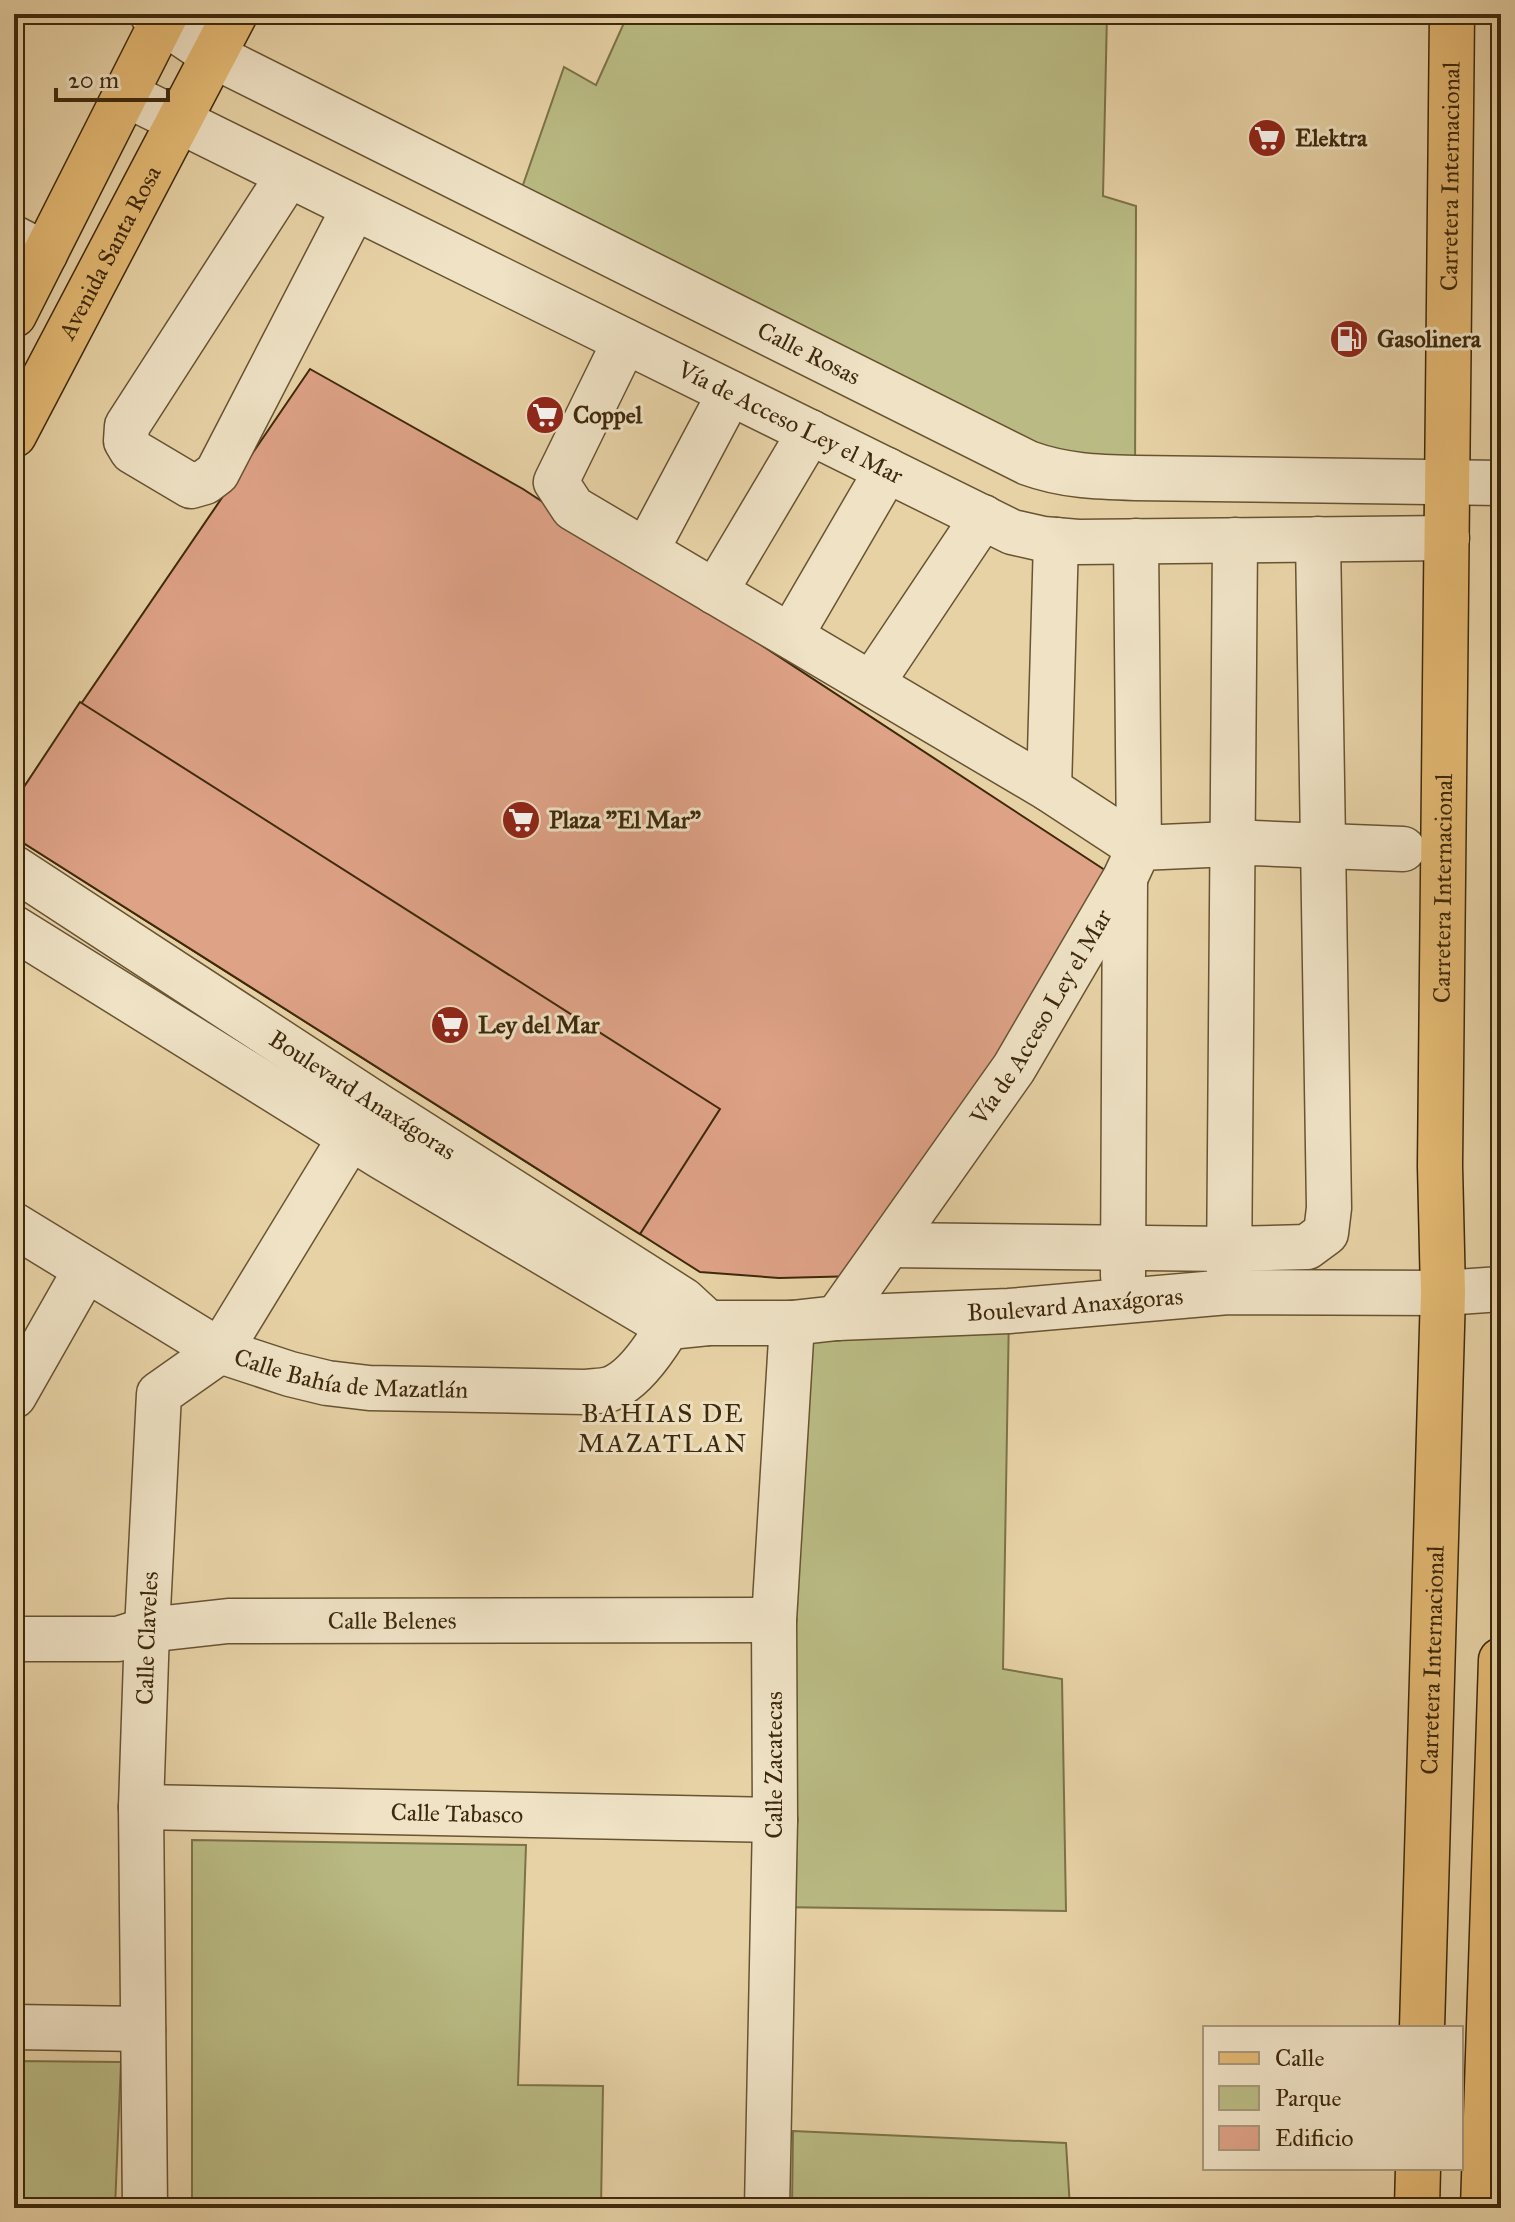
<svg xmlns="http://www.w3.org/2000/svg" width="1515" height="2222" viewBox="0 0 1515 2222" font-family="'IM FELL Great Primer',serif">
  <style>
    .green { fill: #babb84; stroke: #7c7248; stroke-width: 2 }
    .building { fill: #dea287; stroke: #3e290b; stroke-width: 2 }
    .lines { fill: none; stroke-linecap: round; stroke-linejoin: round }
    .minor-casing { stroke: #685332; stroke-width: 47 }
    .major-casing { stroke: #3e290b; stroke-width: 47 }
    .minor { stroke: #efe2c5; stroke-width: 44 }
    .major { stroke: #e4b973; stroke-width: 44 }
    .labels { text-anchor: middle; dominant-baseline: central; stroke-width: 6; stroke-linejoin: round; paint-order: stroke }
    .poi-label { font-size: 24px; font-weight: bold; fill: #3e290b; stroke: #efe2c5; text-anchor: start }
    .street-label { font-size: 24px; fill: #3e290b; stroke: #efe2c5 }
    .neighbourhood-label { font-size: 26px; letter-spacing: 2px; fill: #3e290b; stroke: #efe2c5 }
  </style>
  <rect width="100%" height="100%" fill="#e7d2a6"/>
  <filter id="stains"><feTurbulence type="fractalNoise" baseFrequency=".0025" numOctaves="4"/><feColorMatrix values="0 0 0 0 .2 0 0 0 0 .09 0 0 0 0 .02 0 0 0 .5 -.17"/></filter>
  <radialGradient id="worn" r=".72"><stop offset=".6" stop-color="#630" stop-opacity="0"/><stop offset="1" stop-color="#630" stop-opacity=".3"/></radialGradient>
  <g class="green">
    <polygon points="628,14 1107,14 1103,196 1136,206 1135,478 1086,477 516,205 564,67 596,85"/>
    <polygon points="1009,1311 1003,1669 1062,1679 1066,1911 773,1907 792,1323"/>
    <polygon points="192,1840 526,1845 518,2085 603,2086 601,2208 192,2208"/>
    <polygon points="14,2061 121,2062 115,2208 14,2208"/>
    <polygon points="793,2131 1066,2143 1070,2208 792,2208"/>
  </g>
  <g class="building">
    <polygon points="310,369 523,489 1114,876 860,1276 779,1278 700,1272 14,837 14,802"/>
    <polygon points="80,702 720,1109 640,1234 14,837 14,802"/>
  </g>
  <g class="lines">
    <defs>
      <g id="minor">
        <path id="s1" d="M152 14 214 56 1028 463C1064 476 1097 477 1135 478L1501 483"/>
        <path id="s2" d="M127 95 1012 532 1043 539 1078 542 1447 538"/>
        <polyline points="288,176 127,426 126,441 132,451 191,486 205,482 217,473 354,208"/>
        <polyline points="14,238 45,254"/>
        <polyline points="625,341 556,482 573,508 1049,789 1139,848"/>
        <polyline points="1136,541 1139,848"/>
        <polyline points="646,551 730,393"/>
        <polyline points="715,592 810,432"/>
        <polyline points="791,635 887,470"/>
        <polyline points="872,683 983,517"/>
        <polyline points="1049,789 1056,540"/>
        <path id="s3" d="M14 868 372 1102 683 1300 708 1323"/>
        <path id="s4" d="M14 928 382 1157 669 1327 708 1323H792L837 1318 1009 1311 1228 1292 1443 1293 1501 1289"/>
        <path id="s5" d="M14 1225 220 1351 290 1374 327 1383 369 1388 585 1392C593 1391 603 1391 610 1389 639 1379 668 1328 682 1302"/>
        <polyline points="889,1245 1229,1249 1307,1247 1326,1233 1329,1208 1318,539"/>
        <polyline points="1123,1276 1125,880"/>
        <polyline points="1229,1277 1235,540"/>
        <path id="s6" d="M837 1318 1014 1068 1125 878 1139 848 1254 843 1403 849"/>
        <polyline points="14,1396 85,1271"/>
        <path id="s7" d="M14 1639H118L147 1630 228 1621 774 1620"/>
        <path id="s8" d="M141 1807 775 1820"/>
        <polyline points="14,2027 143,2029"/>
        <path id="s9" d="M145 2208 141 1807 147 1630 159 1394 220 1351 372 1102"/>
        <polyline points="767,2208 775,1820 774,1620 792,1323"/>
      </g>
      <g id="major">
        <polyline points="14,315 166,14"/>
        <path id="s10" d="M14 435 235 14"/>
        <path id="s11" d="M1422 2028 1443 1293 1440 1166 1452 14"/>
        <polyline points="1417,2208 1418,2168"/>
        <polyline points="1483,2208 1501,1660"/>
      </g>
    </defs>
    <use href="#minor" class="minor-casing"/>
    <use href="#major" class="major-casing"/>
    <use href="#minor" class="minor"/>
    <use href="#major" class="major"/>
  </g>
  <defs>
    <symbol id="supermarket-disc" viewBox="-11 -11 22 22"><circle r="9.5" fill="#8f2418" stroke="#efe2c5"/><path d="M-6-5.5h2.5l.6 2H6L4.5 2H-2.5L-4.4-4H-6ZM-1.5 3.2a1.3 1.3 0 1 0 .1 0ZM3 3.2a1.3 1.3 0 1 0 .1 0Z" fill="#fff"/></symbol>
    <symbol id="fuel-disc" viewBox="-11 -11 22 22"><circle r="9.5" fill="#8f2418" stroke="#efe2c5"/><path d="M-5.5-6h7V0h2V4h1.3V-2.5L3-4.5l.8-.8L6-3V5H2.5V1h-1V6h-7ZM-4.2-4.7v3.2H.2V-4.7Z" fill="#fff"/></symbol>
  </defs>
  <g fill-rule="evenodd">
    <use href="#supermarket-disc" x="1245" y="116" width="44" height="44"/>
    <use href="#fuel-disc" x="1327" y="317" width="44" height="44"/>
    <use href="#supermarket-disc" x="523" y="393" width="44" height="44"/>
    <use href="#supermarket-disc" x="499" y="798" width="44" height="44"/>
    <use href="#supermarket-disc" x="428" y="1003" width="44" height="44"/>
  </g>
  <g class="labels">
    <g class="poi-label">
      <text x="1295" y="138">Elektra</text>
      <text x="1377" y="339">Gasolinera</text>
      <text x="573" y="415">Coppel</text>
      <text x="549" y="820">Plaza "El Mar"</text>
      <text x="478" y="1025">Ley del Mar</text>
    </g>
    <g class="street-label">
      <text stroke="none"><textPath href="#s11" startOffset="1852">Carretera Internacional</textPath></text>
      <text stroke="none"><textPath href="#s10" startOffset="206">Avenida Santa Rosa</textPath></text>
      <text stroke="none"><textPath href="#s1" startOffset="740">Calle Rosas</textPath></text>
      <text stroke="none"><textPath href="#s2" startOffset="740">Vía de Acceso Ley el Mar</textPath></text>
      <text stroke="none"><textPath href="#s11" startOffset="1140">Carretera Internacional</textPath></text>
      <text stroke="none"><textPath href="#s6" startOffset="364">Vía de Acceso Ley el Mar</textPath></text>
      <text stroke="none"><textPath href="#s3" startOffset="416">Boulevard Anaxágoras</textPath></text>
      <text stroke="none"><textPath href="#s4" startOffset="1174">Boulevard Anaxágoras</textPath></text>
      <text stroke="none"><textPath href="#s5" startOffset="376">Calle Bahía de Mazatlán</textPath></text>
      <text stroke="none"><textPath href="#s7" startOffset="380">Calle Belenes</textPath></text>
      <text stroke="none"><textPath href="#s9" startOffset="570">Calle Claveles</textPath></text>
      <text stroke="none"><textPath href="#s11" startOffset="368">Carretera Internacional</textPath></text>
      <text transform="translate(774 1765) rotate(-90)">Calle Zacatecas</text>
      <text stroke="none"><textPath href="#s8" startOffset="316">Calle Tabasco</textPath></text>
    </g>
    <g class="neighbourhood-label">
      <text x="663" y="1413">BAHIAS DE<tspan x="663" dy="30">MAZATLAN</tspan></text>
    </g>
  </g>
  <rect width="1515" height="2222" fill="none" stroke="#e7d2a6" stroke-width="48"/>
  <rect x="16" y="16" width="1483" height="2190" fill="none" stroke="#3e290b" stroke-width="4"/>
  <rect x="24" y="24" width="1467" height="2174" fill="none" stroke="#3e290b" stroke-width="2"/>
  <rect x="1203" y="2026" width="260" height="144" fill="#efe2c5" stroke="#a8987b" stroke-width="2"/>
  <rect x="1219" y="2052" width="40" height="12" fill="#e4b973" stroke="#a8987b" stroke-width="2"/>
  <text x="1275" y="2066" font-size="24" fill="#3e290b">Calle</text>
  <rect x="1219" y="2086" width="40" height="24" fill="#babb84" stroke="#a8987b" stroke-width="2"/>
  <text x="1275" y="2106" font-size="24" fill="#3e290b">Parque</text>
  <rect x="1219" y="2126" width="40" height="24" fill="#dea287" stroke="#a8987b" stroke-width="2"/>
  <text x="1275" y="2146" font-size="24" fill="#3e290b">Edificio</text>
  <path d="M56 88v12h112v-12" fill="none" stroke="#3e290b" stroke-width="4"/>
  <text x="68" y="88" font-size="24" fill="#3e290b" stroke="#efe2c5" stroke-width="6" paint-order="stroke">20 m</text>
  <rect width="100%" height="100%" filter="url(#stains)"/>
  <rect width="100%" height="100%" fill="url(#worn)"/>
</svg>
